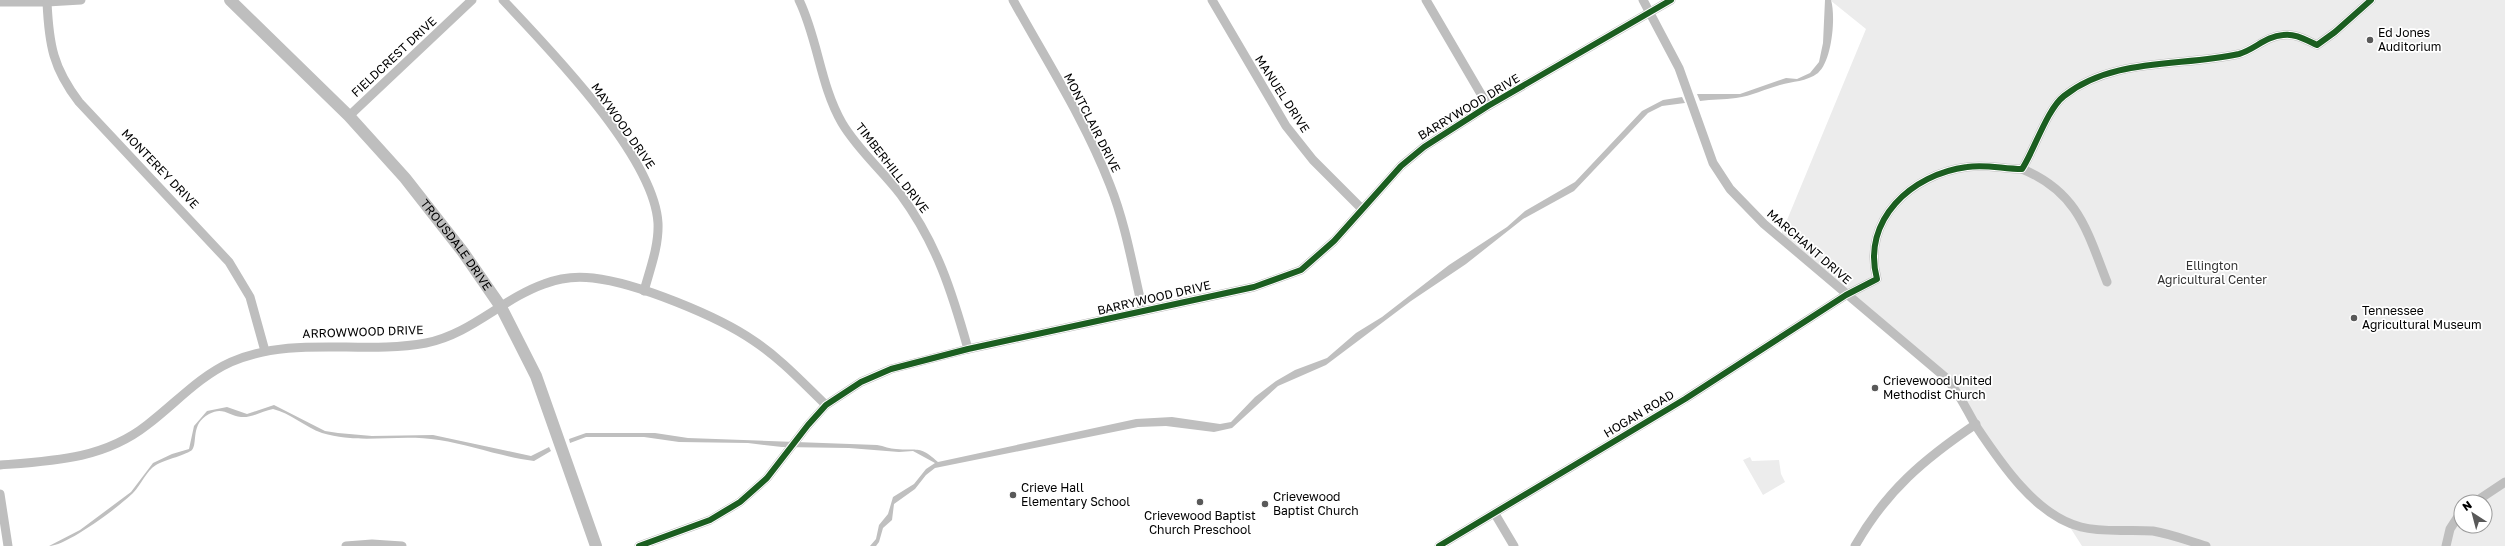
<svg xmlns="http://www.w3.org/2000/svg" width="2505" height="546" font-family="'Golos Text',sans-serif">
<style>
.green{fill:#ececec;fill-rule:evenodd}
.water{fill:#bfbfbf}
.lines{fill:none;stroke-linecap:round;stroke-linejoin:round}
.minor{stroke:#bebebe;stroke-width:9}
.tertiary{stroke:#bebebe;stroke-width:12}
.cycleway-casing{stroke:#fff;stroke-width:8}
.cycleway{stroke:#1b5e20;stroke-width:6}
.poi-dot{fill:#595959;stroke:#fff;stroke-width:1.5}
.labels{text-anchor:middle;stroke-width:3.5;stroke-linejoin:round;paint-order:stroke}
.poi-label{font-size:12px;fill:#000;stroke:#fff;text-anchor:start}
.street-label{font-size:12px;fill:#000;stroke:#fff}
.park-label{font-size:12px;fill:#333;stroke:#fff}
</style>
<rect width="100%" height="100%" fill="#fff"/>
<g class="green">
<path d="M1830,0H2505V546H2082L2066,521L2021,486L1955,390L1780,237L1866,29ZM2461,502H2485V526H2461Z"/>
<polygon points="1750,457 1752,461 1779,460 1781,474 1785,482 1763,495 1743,460"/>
</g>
<g class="water">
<path d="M1825,0H1831C1836,17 1832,61 1818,73C1806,82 1793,81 1780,85C1765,89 1752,96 1736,98C1724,100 1712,99 1700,101L1697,94H1740L1786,78L1797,79L1810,73L1819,62L1823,43Z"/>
<path d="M1682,97L1685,103L1662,106L1648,113L1574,191L1523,219L1466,264L1411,301L1326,365L1278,386L1232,428L1214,432L1166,426L1138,427L935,468L926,475L915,489L894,504L892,520L883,528L879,542L876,546H870L876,539L879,525L888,514L893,497L914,484L926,469L935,463L913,451L899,452L849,448L782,447L748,443L679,442L644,437H586L570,443L569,439L586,433H655L688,438L877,445C884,446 890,449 896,449C918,451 919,445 938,462L1136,419L1172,417L1220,424L1231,422L1255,397L1276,381L1295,370L1327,358L1356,333L1382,317L1449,265L1507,227L1525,211L1575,182L1642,111L1663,100Z"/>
<path d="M274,405L325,431L338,433L372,436L433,435L531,456L549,447L551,451L534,461C502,457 471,445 439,440C398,433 363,445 322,433C305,427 290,413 273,409C262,411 252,418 241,417C229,416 223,406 209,414C190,424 198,443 192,450C188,454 165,460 156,465C146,471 141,485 133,493C120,506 67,546 49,546L80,530L131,492L153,463L172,454L189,449L194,426L207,411L227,407L247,414Z"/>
</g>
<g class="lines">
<g class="minor">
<path d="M503,0C549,49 654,156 658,223C659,246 650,269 644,291"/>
<path d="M799,0C818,39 820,85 842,123C858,150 882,170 901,195C937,244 952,292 968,349"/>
<path d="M1013,0C1046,60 1085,120 1110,185C1126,225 1133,269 1143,311"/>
<polyline points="1212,0 1286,126 1313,160 1362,209"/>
<polyline points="1426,0 1488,106"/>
<path d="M1643,0L1679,68L1713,163L1730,189L1764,224L1945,377C1959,392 1966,409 1976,426C2000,462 2036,516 2081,527C2104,533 2129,529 2153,531C2171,534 2189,541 2206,546"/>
<polyline points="0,2 47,2 81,0"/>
<path d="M47,2C49,45 53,68 79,102L229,262L250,297L265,351"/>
<polyline points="349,116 472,0"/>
<path d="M2022,169C2078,192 2087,231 2107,282"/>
<path d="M0,465C53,461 104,459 147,425C176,403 198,377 231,362C294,335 361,355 426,343C471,334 502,299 544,284C559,278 577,276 593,278C637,283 718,316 754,341C781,359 803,383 826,405"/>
<polyline points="0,494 8,546"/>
<polyline points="2475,502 2505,482"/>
<polyline points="1495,514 1514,546"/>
<polyline points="346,546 372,544 402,546"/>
<polyline points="639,546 710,520 740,502 767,478 808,425 826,405 861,382 891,369 968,349 1254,287 1301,270 1334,241 1401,166 1424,147 1488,106 1671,0"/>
<path d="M1439,546L1685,399L1846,295L1877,279C1861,220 1912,174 1967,167C1986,164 2003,169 2022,169C2034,151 2047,109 2064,96C2113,57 2181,67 2239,54C2254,50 2266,36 2283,35C2295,33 2306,40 2317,45L2335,32L2371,0"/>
<path d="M1855,546C1886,491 1924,459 1976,424"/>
<polyline points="2446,546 2450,529 2461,512"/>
</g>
<path class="tertiary" id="s1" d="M230,0L349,116L405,178L463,252L501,307L536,376L596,546"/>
<g class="cycleway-casing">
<g id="cycleway">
<polyline points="639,546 710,520 740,502 767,478 808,425 826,405 861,382 891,369 968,349 1254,287 1301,270 1334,241 1401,166 1424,147 1488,106 1671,0"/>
<path d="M1439,546L1685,399L1846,295L1877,279C1861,220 1912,174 1967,167C1986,164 2003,169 2022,169C2034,151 2047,109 2064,96C2113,57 2181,67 2239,54C2254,50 2266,36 2283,35C2295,33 2306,40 2317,45L2335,32L2371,0"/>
</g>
</g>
<use href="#cycleway" class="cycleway"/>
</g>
<g class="poi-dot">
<circle cx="2370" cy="40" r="4"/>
<circle cx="2354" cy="318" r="4"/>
<circle cx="1875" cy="388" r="4"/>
<circle cx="1013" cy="495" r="4"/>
<circle cx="1200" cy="502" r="4"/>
<circle cx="1265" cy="504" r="4"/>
</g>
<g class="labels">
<g class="poi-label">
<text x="2378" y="37">Ed Jones<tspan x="2378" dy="14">Auditorium</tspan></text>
<text x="2362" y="315">Tennessee<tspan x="2362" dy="14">Agricultural Museum</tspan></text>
<text x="1883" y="385">Crievewood United<tspan x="1883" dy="14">Methodist Church</tspan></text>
<text x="1021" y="492">Crieve Hall<tspan x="1021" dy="14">Elementary School</tspan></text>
<text x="1273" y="501">Crievewood<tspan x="1273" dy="14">Baptist Church</tspan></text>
<text x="1200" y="520" text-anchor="middle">Crievewood Baptist<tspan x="1200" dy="14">Church Preschool</tspan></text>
</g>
<g class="street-label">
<text transform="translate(394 57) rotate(-43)" y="4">FIELDCREST DRIVE</text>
<text transform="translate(1282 94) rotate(57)" y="4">MANUEL DRIVE</text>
<text transform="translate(1469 107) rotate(-31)" y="4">BARRYWOOD DRIVE</text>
<text transform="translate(1092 123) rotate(63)" y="4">MONTCLAIR DRIVE</text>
<text transform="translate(623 126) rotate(55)" y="4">MAYWOOD DRIVE</text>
<text transform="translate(892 168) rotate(52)" y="4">TIMBERHILL DRIVE</text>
<text transform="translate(160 169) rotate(46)" y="4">MONTEREY DRIVE</text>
<text dy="4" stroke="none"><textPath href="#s1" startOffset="334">TROUSDALE DRIVE</textPath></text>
<text transform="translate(1809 247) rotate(41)" y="4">MARCHANT DRIVE</text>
<text transform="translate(1154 298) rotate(-13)" y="4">BARRYWOOD DRIVE</text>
<text transform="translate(363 332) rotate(-2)" y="4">ARROWWOOD DRIVE</text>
<text transform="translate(1639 414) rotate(-31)" y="4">HOGAN ROAD</text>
</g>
<g class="park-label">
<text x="2212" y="270">Ellington<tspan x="2212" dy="14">Agricultural Center</tspan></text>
</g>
</g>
<g transform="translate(2473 514) rotate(324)"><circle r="19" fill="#ffffff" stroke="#999999"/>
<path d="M0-3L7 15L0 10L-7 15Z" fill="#595959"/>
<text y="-6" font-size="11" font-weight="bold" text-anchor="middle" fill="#000000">N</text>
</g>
</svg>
